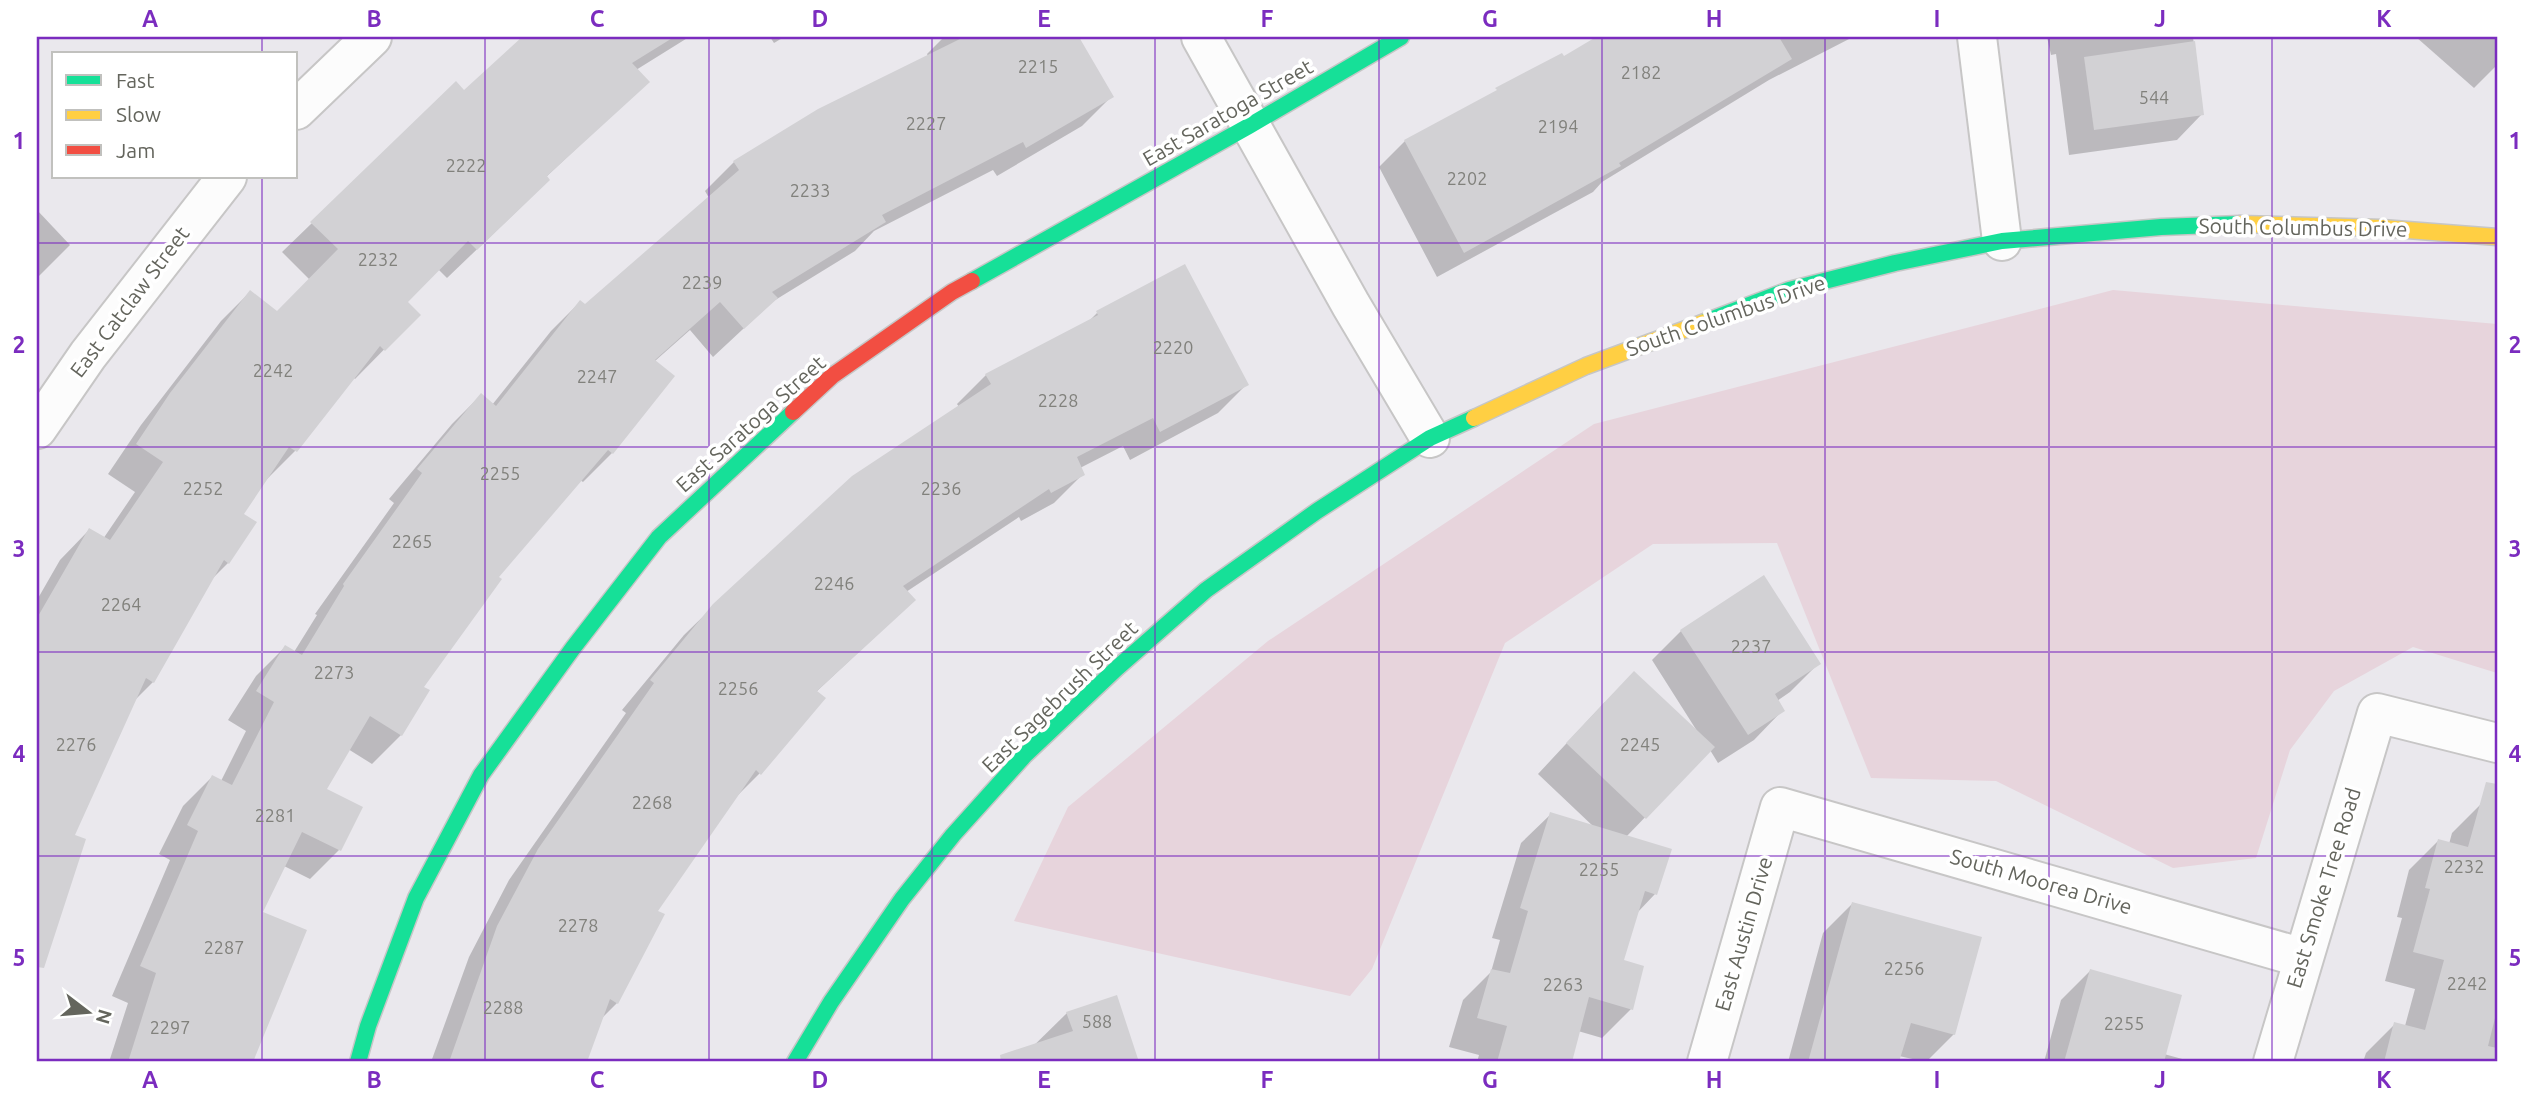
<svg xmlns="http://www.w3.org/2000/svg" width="2534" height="1099" font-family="Ubuntu,sans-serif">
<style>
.green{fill:#e7d4dc}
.shadow{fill:#0003}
.building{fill:#d2d1d4}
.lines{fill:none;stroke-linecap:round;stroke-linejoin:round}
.street-casing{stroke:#c7c6c6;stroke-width:42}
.fast-casing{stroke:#c6c6c6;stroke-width:19}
.slow-casing{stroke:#c6c6c6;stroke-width:19}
.jam-casing{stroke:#c6c6c6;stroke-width:19}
.street{stroke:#fcfcfc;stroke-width:38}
.fast{stroke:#16e098;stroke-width:16}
.slow{stroke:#ffcf43;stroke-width:16}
.jam{stroke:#f24e42;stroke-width:16}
.grid{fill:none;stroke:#7b2cbf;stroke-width:2;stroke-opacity:0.55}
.labels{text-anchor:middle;stroke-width:7;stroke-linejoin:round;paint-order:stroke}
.number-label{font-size:18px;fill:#81817c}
.street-label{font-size:21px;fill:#64655d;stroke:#fff}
.neatline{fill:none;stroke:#7b2cbf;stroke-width:2.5}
.grid-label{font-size:23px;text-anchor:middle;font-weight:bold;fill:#7b2cbf}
</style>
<rect width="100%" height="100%" fill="#eae8ed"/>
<polygon class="green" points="2113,290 2497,324 2497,673 2413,647 2334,691 2290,750 2256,858 2173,868 1996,781 1871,778 1777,543 1653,544 1505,643 1372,969 1350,996 1014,921 1068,807 1268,641 1594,424"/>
<g class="shadow">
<polygon points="525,37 689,37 636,70 647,82 546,177 519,209 447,278 438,269 406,302 418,315 355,379 353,377 295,451 266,480 242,514 228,563 210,581 153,682 135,700 73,836 37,951 37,600 60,560 89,530 103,539 135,492 108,474 141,425 221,321 250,292 277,313 310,280 282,252 456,84 464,92"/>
<polygon points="770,37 784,37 774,43"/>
<polygon points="944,37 1077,37 1111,97 1082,126 997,176 993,170 874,231 855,251 772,302 713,357 690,330 655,361 612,453 583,482 580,480 497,577 422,687 401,735 372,764 348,749 324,790 339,850 310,879 284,866 261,913 257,1042 251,1062 109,1062 128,1003 112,996 170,860 159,854 183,806 212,777 221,781 246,731 228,720 256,676 285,647 294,652 317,615 315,614 394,503 389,499 452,424 481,395 492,405 551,331 580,302 585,306 709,198 705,191 734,162 928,56 927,54"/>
<polygon points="1600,37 1853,37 1769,80 1602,182 1593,192 1437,277 1379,167 1405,141 1563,59"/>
<polygon points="2047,37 2193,37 2202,114 2177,140 2069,155 2056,54 2051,55"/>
<polygon points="2416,37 2497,37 2497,65 2474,88"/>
<polygon points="37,210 70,245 37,278"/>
<polygon points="1097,313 1247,384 1218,413 1130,460 1123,446 1080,468 1083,474 1054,503 1021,521 1019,517 906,592 914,600 816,692 760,773 733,800 656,911 617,1003 601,1019 585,1062 431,1062 469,957 509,880 626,713 622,710 684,635 715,605 959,407 957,404 986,375 1087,323"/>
<polygon points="1681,631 1819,663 1790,692 1777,701 1783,710 1754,740 1718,763 1710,750 1626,837 1655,894 1637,913 1622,962 1631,1009 1602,1038 1578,1031 1570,1062 1477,1062 1479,1055 1449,1047 1463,1000 1491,972 1500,940 1492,938 1521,843 1551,814 1595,828 1538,774 1605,702 1697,731 1652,660"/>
<polygon points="2481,804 2497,809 2497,1058 2495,1060 2483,1057 2481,1062 2363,1062 2366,1053 2395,1024 2405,1026 2415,989 2385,981 2402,918 2397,917 2409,870 2438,841 2449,844 2452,833"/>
<polygon points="1852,904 1954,1034 1926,1062 1899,1056 1897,1062 1788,1062 1823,933"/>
<polygon points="2090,971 2164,1054 2186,1060 2186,1062 2044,1062 2061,1000"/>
<polygon points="1116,997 1137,1062 1017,1062 1067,1013"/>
</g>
<g class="building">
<polygon points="522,37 674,37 632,63 650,82 547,176 550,180 477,250 468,241 408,302 421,315 385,351 380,346 297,452 289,447 244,514 257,522 229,564 224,560 154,683 146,678 75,835 86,839 44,968 37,967 37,618 89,528 110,540 163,462 136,444 170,393 250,290 277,311 338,249 310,222 456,81 464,90"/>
<polygon points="964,37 1079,37 1114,97 1026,148 1023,142 882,215 886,222 772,292 778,298 744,329 720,302 655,360 675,376 613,454 608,450 499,577 502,579 424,687 430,690 402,736 370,716 327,789 363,807 341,851 302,832 263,912 307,930 253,1062 128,1062 156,973 140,966 198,831 187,825 212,775 232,785 274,702 256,691 285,645 302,655 344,586 343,584 422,473 417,469 481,393 496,406 580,300 585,304 739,170 733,161 818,109"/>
<polygon points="1596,37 1779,37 1792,59 1619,163 1621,166 1464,253 1404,140 1497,90 1495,88 1562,53 1564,56"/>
<polygon points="2195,41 2204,115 2094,130 2084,57"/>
<polygon points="1185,264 1249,385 1160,432 1153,418 1077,457 1085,475 1051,493 1049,489 903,586 916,600 817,691 826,698 761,775 756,770 658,911 665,914 618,1004 610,999 587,1062 449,1062 497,926 538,849 654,683 650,680 713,604 852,476 991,384 985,374 1098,315 1096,311"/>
<polygon points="1764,575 1821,664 1775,694 1785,711 1748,735 1680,630"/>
<polygon points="1634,671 1715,747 1646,819 1566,743"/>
<polygon points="2486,782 2497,784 2497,1010 2488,1046 2497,1048 2497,1062 2384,1062 2394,1022 2425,1030 2444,960 2413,952 2430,889 2425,888 2438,839 2468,847"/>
<polygon points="1550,812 1672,849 1657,895 1645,891 1624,960 1644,966 1633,1010 1589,997 1572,1062 1497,1062 1507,1026 1477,1018 1491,969 1510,973 1528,911 1520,908"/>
<polygon points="1852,902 1982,937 1955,1035 1911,1023 1899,1062 1808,1062"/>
<polygon points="2090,969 2182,995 2164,1062 2064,1062"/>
<polygon points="1117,995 1139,1062 1001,1062 1000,1055 1073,1031 1066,1012"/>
</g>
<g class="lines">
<g class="street-casing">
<g id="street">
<polyline points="1201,37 1351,305 1430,438"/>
<polyline points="1977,37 2002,241"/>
<polyline points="296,110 372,37"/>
<polyline points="37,429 88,355 227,177"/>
<polyline points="1707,1062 1780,807 2303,958"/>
<polyline points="2273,1062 2377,713 2497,743"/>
</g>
</g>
<g class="fast-casing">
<g id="fast">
<polyline points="972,281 1249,126 1401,37"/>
<polyline points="1705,322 1789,290 1895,263 2002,241 2161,227 2240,224"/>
<polyline points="358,1062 368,1026 416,898 481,775 573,648 659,537 793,412"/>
<polyline points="795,1062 831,1002 902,899 953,835 1025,755 1117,668 1206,590 1317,511 1430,438 1474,418"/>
</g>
</g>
<g class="slow-casing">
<g id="slow">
<polyline points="2240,224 2382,228 2497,237"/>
<polyline points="1474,418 1586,366 1705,322"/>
</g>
</g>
<g class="jam-casing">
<polyline id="jam" points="793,412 832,376 952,292 972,281"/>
</g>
<use href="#street" class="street"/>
<use href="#fast" class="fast"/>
<use href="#slow" class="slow"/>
<use href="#jam" class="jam"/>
</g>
<path class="grid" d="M262,37V54M485,37V1062M709,37V1062M932,37V1062M1155,37V1062M1379,37V1062M1602,37V1062M1825,37V1062M2049,37V1062M2272,37V1062M262,177V1062M37,243H2497M37,447H2497M37,652H2497M37,856H2497"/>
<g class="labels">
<g class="number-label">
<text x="1038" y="73">2215</text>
<text x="1641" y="79">2182</text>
<text x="2154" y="104">544</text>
<text x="926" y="130">2227</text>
<text x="1558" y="133">2194</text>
<text x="466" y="172">2222</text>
<text x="1467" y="185">2202</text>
<text x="810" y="197">2233</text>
<text x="378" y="266">2232</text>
<text x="702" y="289">2239</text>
<text x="1173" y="354">2220</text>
<text x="273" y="377">2242</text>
<text x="597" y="383">2247</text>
<text x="1058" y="407">2228</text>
<text x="500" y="480">2255</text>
<text x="203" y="495">2252</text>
<text x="941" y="495">2236</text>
<text x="412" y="548">2265</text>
<text x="834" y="590">2246</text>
<text x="121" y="611">2264</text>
<text x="1751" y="653">2237</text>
<text x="334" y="679">2273</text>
<text x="738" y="695">2256</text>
<text x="76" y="751">2276</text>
<text x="1640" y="751">2245</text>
<text x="652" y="809">2268</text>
<text x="275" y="822">2281</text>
<text x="2464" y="873">2232</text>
<text x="1599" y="876">2255</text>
<text x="578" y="932">2278</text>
<text x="224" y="954">2287</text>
<text x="1904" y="975">2256</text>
<text x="2467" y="990">2242</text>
<text x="1563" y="991">2263</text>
<text x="503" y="1014">2288</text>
<text x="1097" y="1028">588</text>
<text x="2124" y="1030">2255</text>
<text x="170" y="1034">2297</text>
</g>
<g class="street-label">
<text transform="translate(1228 113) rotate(-30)" y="7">East Saratoga Street</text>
<text transform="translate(2303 228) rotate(1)" y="7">South Columbus Drive</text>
<text transform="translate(130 302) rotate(-53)" y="7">East Catclaw Street</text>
<text transform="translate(1726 316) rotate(-19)" y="7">South Columbus Drive</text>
<text transform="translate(751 424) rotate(-42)" y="7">East Saratoga Street</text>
<text transform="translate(1060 697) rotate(-44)" y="7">East Sagebrush Street</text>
<text transform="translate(2041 882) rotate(16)" y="7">South Moorea Drive</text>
<text transform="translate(2324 888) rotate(-73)" y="7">East Smoke Tree Road</text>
<text transform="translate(1744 934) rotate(-74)" y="7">East Austin Drive</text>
</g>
</g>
<rect width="2534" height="1099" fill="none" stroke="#ffffff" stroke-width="77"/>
<rect x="52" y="52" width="245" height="126" fill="#ffffff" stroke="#c1c1be" stroke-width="2"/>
<rect x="66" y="75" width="35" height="10" fill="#16e098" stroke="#c1c1be" stroke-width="2"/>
<text x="116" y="88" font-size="21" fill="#64655d">Fast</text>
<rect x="66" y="110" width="35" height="10" fill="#ffcf43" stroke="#c1c1be" stroke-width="2"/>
<text x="116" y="122" font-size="21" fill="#64655d">Slow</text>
<rect x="66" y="145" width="35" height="10" fill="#f24e42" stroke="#c1c1be" stroke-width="2"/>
<text x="116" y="158" font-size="21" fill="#64655d">Jam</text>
<g transform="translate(88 1012) rotate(106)" stroke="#ffffff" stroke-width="5" paint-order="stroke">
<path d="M0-5L12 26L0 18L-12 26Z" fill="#64655d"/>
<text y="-10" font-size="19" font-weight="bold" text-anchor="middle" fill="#64655d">N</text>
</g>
<rect x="38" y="38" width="2458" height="1022" class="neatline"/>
<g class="grid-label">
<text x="150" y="27">A</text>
<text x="374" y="27">B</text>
<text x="597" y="27">C</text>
<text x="820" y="27">D</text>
<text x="1044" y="27">E</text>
<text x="1267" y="27">F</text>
<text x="1490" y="27">G</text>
<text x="1714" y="27">H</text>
<text x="1937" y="27">I</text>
<text x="2160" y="27">J</text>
<text x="2384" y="27">K</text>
<text x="19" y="149">1</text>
<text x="2515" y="149">1</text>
<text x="19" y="353">2</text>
<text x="2515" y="353">2</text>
<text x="19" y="557">3</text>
<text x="2515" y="557">3</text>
<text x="19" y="762">4</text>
<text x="2515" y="762">4</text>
<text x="19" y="966">5</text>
<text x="2515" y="966">5</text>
<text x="150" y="1088">A</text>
<text x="374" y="1088">B</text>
<text x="597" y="1088">C</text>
<text x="820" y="1088">D</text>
<text x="1044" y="1088">E</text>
<text x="1267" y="1088">F</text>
<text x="1490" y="1088">G</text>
<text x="1714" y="1088">H</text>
<text x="1937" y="1088">I</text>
<text x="2160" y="1088">J</text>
<text x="2384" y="1088">K</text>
</g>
</svg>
